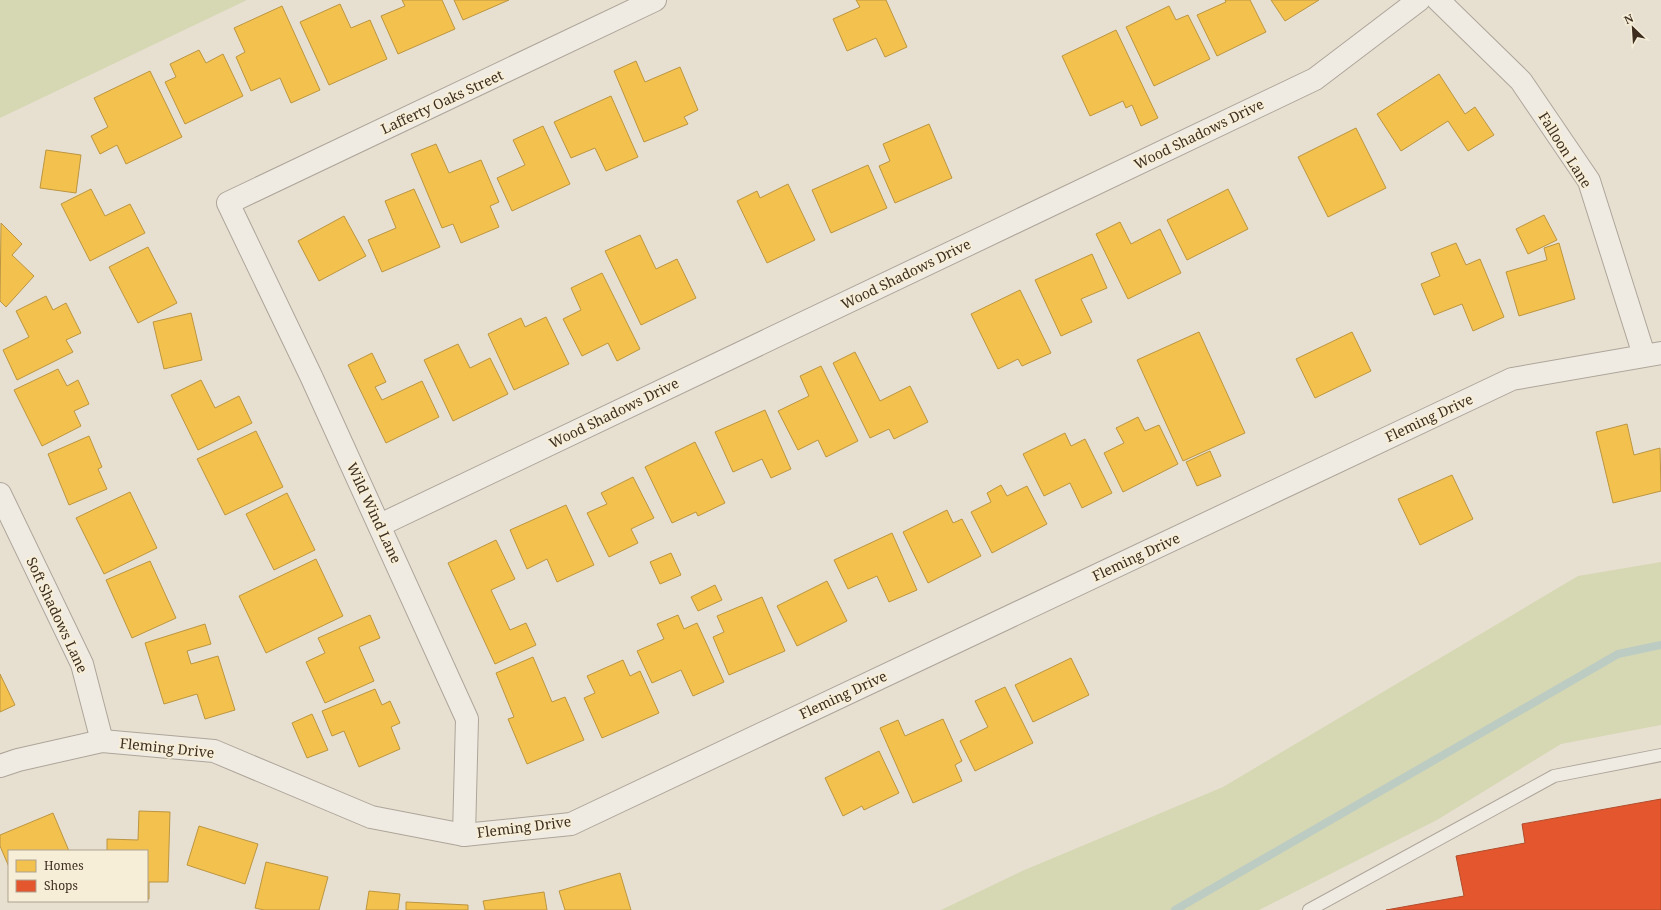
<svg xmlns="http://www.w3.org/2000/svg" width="1661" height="910" font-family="'Noto Serif',serif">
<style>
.green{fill:#d6d7b3}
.homes{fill:#f2c14e;stroke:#bc9540}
.shops{fill:#e4572e;stroke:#b24b2a}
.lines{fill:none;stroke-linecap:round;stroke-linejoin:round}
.stream{stroke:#bcccc2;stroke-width:8}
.lane-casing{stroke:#ada599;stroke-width:14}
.street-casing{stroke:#ada599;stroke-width:24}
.lane{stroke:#efebe3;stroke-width:12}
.street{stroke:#efebe3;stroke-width:22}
.labels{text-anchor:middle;stroke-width:4;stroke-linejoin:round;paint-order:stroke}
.street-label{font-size:14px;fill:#3d2e20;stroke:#f7eed8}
</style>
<rect width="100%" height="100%" fill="#e7e0d1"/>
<g class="green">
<polygon points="0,0 247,0 0,118"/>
<polygon points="1661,562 1661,725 1561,744 1437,820 1259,910 941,910 1022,871 1223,787 1578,576"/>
</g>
<g class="homes">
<polygon points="402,0 442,0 455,29 398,54 381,16 405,6"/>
<polygon points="454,0 509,0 463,20"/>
<polygon points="856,0 886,0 907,47 885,57 876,38 847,51 833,19 860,7"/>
<polygon points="1225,0 1250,0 1266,32 1217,56 1197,15 1226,2"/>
<polygon points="1271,0 1319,0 1285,21"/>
<polygon points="340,4 351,28 370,20 387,59 329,85 300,22"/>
<polygon points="282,6 320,90 291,103 280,78 251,91 236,57 245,52 234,28"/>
<polygon points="1169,6 1176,20 1188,15 1210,59 1154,86 1126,27"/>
<polygon points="1116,30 1158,118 1141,126 1132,105 1126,108 1123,101 1090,116 1062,56"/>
<polygon points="199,50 206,63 223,54 243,96 185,124 165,82 176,77 170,64"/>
<polygon points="636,61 645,82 680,67 698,110 684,117 688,124 644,142 614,71"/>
<polygon points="150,71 182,137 126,164 117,145 100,154 91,136 108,127 94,98"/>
<polygon points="1439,74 1465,114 1475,107 1494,135 1468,151 1448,121 1401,151 1377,114"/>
<polygon points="611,96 638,157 606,171 595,148 571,158 554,122"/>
<polygon points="929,124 952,178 895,203 879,166 890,161 883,144"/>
<polygon points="543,126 570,184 512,211 497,178 525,165 513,140"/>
<polygon points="1356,128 1386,188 1328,217 1298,157"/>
<polygon points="436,144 449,173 481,160 499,202 490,206 499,227 461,243 453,224 442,228 411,154"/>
<polygon points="46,150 81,155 76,193 40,188"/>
<polygon points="868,165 887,208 831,233 812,190"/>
<polygon points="788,184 815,240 767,263 737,201 757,191 760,198"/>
<polygon points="91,189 105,216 130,204 145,233 90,261 61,204"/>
<polygon points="414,189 440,247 382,272 368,240 396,228 385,201"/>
<polygon points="1228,189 1248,229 1187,260 1167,220"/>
<polygon points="1544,215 1557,240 1528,254 1516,229"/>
<polygon points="344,216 366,256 319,281 298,241"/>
<polygon points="1120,222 1131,244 1160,229 1181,273 1128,299 1096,234"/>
<polygon points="1,223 22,244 12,255 34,276 6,307 0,301"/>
<polygon points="640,235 656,269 677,259 696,298 641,325 605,251"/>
<polygon points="1456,243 1466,265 1480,259 1504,317 1473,331 1462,304 1434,315 1421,284 1440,276 1431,253"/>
<polygon points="1559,243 1575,299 1519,316 1506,272 1547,260 1544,248"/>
<polygon points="148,247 177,303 138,323 109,267"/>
<polygon points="1092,254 1107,288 1081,299 1092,322 1061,336 1035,280"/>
<polygon points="602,273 640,349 617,361 608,343 582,356 563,319 581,310 571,288"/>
<polygon points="1020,290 1051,353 1022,366 1018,359 998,369 971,314"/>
<polygon points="46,296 53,310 66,303 81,333 66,340 73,352 17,380 3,350 29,337 16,311"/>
<polygon points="191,313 202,360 164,369 153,322"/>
<polygon points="546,317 569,364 514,390 488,334 521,318 525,327"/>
<polygon points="1199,332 1245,433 1183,461 1137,360"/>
<polygon points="1352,332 1371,371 1315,398 1296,359"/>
<polygon points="458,344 470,368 490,358 508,394 453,421 424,360"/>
<polygon points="855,352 880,401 910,386 928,422 894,439 889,429 870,438 833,363"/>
<polygon points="372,353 386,382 375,387 382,400 422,381 439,417 386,443 348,365"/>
<polygon points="821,366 858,441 826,457 818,440 798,450 778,411 809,396 800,376"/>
<polygon points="58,369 67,386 78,380 89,404 74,411 81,426 42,446 14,390"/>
<polygon points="201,380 215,408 239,396 252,423 198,450 171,395"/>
<polygon points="765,410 791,469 771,478 762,459 733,472 715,432"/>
<polygon points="1138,417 1145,431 1159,425 1178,464 1123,492 1104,453 1124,443 1116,428"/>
<polygon points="1627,424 1634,455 1660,448 1661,491 1613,503 1596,432"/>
<polygon points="256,431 283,487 225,515 197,459"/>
<polygon points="1065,433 1071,446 1085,439 1112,493 1082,508 1070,483 1044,496 1023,454"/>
<polygon points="89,436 102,467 98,469 107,489 69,505 48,454"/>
<polygon points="695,442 725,503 698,516 696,512 672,523 645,467"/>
<polygon points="1210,451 1221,476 1197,486 1186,462"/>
<polygon points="1452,475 1473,519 1420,545 1398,499"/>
<polygon points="633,477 654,518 631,529 638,543 609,557 587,513 607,504 601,493"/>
<polygon points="1001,485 1007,496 1027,486 1047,524 992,553 971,512 991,502 987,493"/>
<polygon points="130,492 157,548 104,574 76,518"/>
<polygon points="287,493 315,550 274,570 246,514"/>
<polygon points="566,505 594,565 557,582 547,559 527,569 510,530"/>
<polygon points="947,510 953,523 962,519 981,556 928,583 903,532"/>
<polygon points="892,533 917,590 889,602 877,576 848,589 834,560"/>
<polygon points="496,540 515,579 491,590 510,630 526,623 536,645 495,664 448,563"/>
<polygon points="671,553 681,575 660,584 650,562"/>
<polygon points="316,559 343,616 266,653 239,596"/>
<polygon points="150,561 176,618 132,638 106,580"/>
<polygon points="827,581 847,621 797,646 777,606"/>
<polygon points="715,585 722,600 698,611 691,597"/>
<polygon points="762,597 785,651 729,675 713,637 724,632 717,616"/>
<polygon points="370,615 380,638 359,647 374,681 325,703 306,662 325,653 318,638"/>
<polygon points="678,615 684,629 697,623 724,682 693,696 681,670 652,683 637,651 664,639 657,624"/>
<polygon points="205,624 211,644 187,651 191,664 218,656 235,710 205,719 197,694 164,704 145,643"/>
<polygon points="533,657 552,702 565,697 584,740 527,764 508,719 514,717 496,673"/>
<polygon points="1071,658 1089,695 1033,722 1015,685"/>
<polygon points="623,660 630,676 640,671 659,713 602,738 584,698 595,693 587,676"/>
<polygon points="0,674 15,705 0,712"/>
<polygon points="1005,687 1033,743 975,771 960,741 988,727 975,701"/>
<polygon points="375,689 382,705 390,701 400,723 391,727 400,749 359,767 344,731 332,736 322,711"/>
<polygon points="312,714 328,750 307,758 292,723"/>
<polygon points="943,719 962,761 955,765 962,781 913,803 880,728 898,720 905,736"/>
<polygon points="879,751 899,793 864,810 862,806 843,816 825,778"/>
<polygon points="139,811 170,812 168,882 149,882 149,899 147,899 147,851 107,851 107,839 138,840"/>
<polygon points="53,813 69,851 9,851 9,867 0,846 0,835"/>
<polygon points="199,826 258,844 245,884 187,865"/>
<polygon points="266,862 328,877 319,910 264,910 255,908"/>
<polygon points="620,873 631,910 565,910 559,891"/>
<polygon points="369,891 400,894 398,910 366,910"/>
<polygon points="544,892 547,910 485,910 483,901"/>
<polygon points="406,902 468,905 468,910 406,910"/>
</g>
<polygon class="shops" points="1661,799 1661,910 1386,910 1464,896 1456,856 1525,843 1522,824"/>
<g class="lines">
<polyline class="stream" points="1175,910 1618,654 1661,645"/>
<g class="lane-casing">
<polyline id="lane" points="1309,910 1554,776 1661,755"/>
</g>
<g class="street-casing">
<g id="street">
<polyline points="1438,0 1521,81 1589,181 1644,355"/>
<polyline points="0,494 82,664 102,741"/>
<polyline points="380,525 1315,79 1419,0"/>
<polyline points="0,766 18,760 102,741 214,751 371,817 464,835 571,824 1512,379 1661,353"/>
<polyline points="464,835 467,719 311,376 228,203 655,0"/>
</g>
</g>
<use href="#lane" class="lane"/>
<use href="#street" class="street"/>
</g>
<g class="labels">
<g class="street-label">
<text transform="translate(442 102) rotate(-25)" y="5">Lafferty Oaks Street</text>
<text transform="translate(1199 134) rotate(-26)" y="5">Wood Shadows Drive</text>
<text transform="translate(1565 150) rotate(58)" y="5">Falloon Lane</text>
<text transform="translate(906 274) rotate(-26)" y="5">Wood Shadows Drive</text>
<text transform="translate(614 413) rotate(-26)" y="5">Wood Shadows Drive</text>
<text transform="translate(1429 418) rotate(-25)" y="5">Fleming Drive</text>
<text transform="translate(374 513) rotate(65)" y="5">Wild Wind Lane</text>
<text transform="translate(1136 557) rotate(-25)" y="5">Fleming Drive</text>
<text transform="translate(57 615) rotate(65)" y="5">Soft Shadows Lane</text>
<text transform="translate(843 695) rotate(-25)" y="5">Fleming Drive</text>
<text transform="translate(167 748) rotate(6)" y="5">Fleming Drive</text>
<text transform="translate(524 827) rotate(-7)" y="5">Fleming Drive</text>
</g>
</g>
<rect x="8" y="850" width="140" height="52" fill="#f7eed8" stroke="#ada18e"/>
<rect x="16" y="860" width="20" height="12" fill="#f2c14e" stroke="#ada18e"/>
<text x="44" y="870" font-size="12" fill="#3d2e20">Homes</text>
<rect x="16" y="880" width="20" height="12" fill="#e4572e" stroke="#ada18e"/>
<text x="44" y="890" font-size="12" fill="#3d2e20">Shops</text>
<g transform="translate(1633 28) rotate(335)" stroke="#f7eed8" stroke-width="3" paint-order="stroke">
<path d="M0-3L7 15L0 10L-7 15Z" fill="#3d2e20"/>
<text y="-6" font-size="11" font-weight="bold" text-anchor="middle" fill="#3d2e20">N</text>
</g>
</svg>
